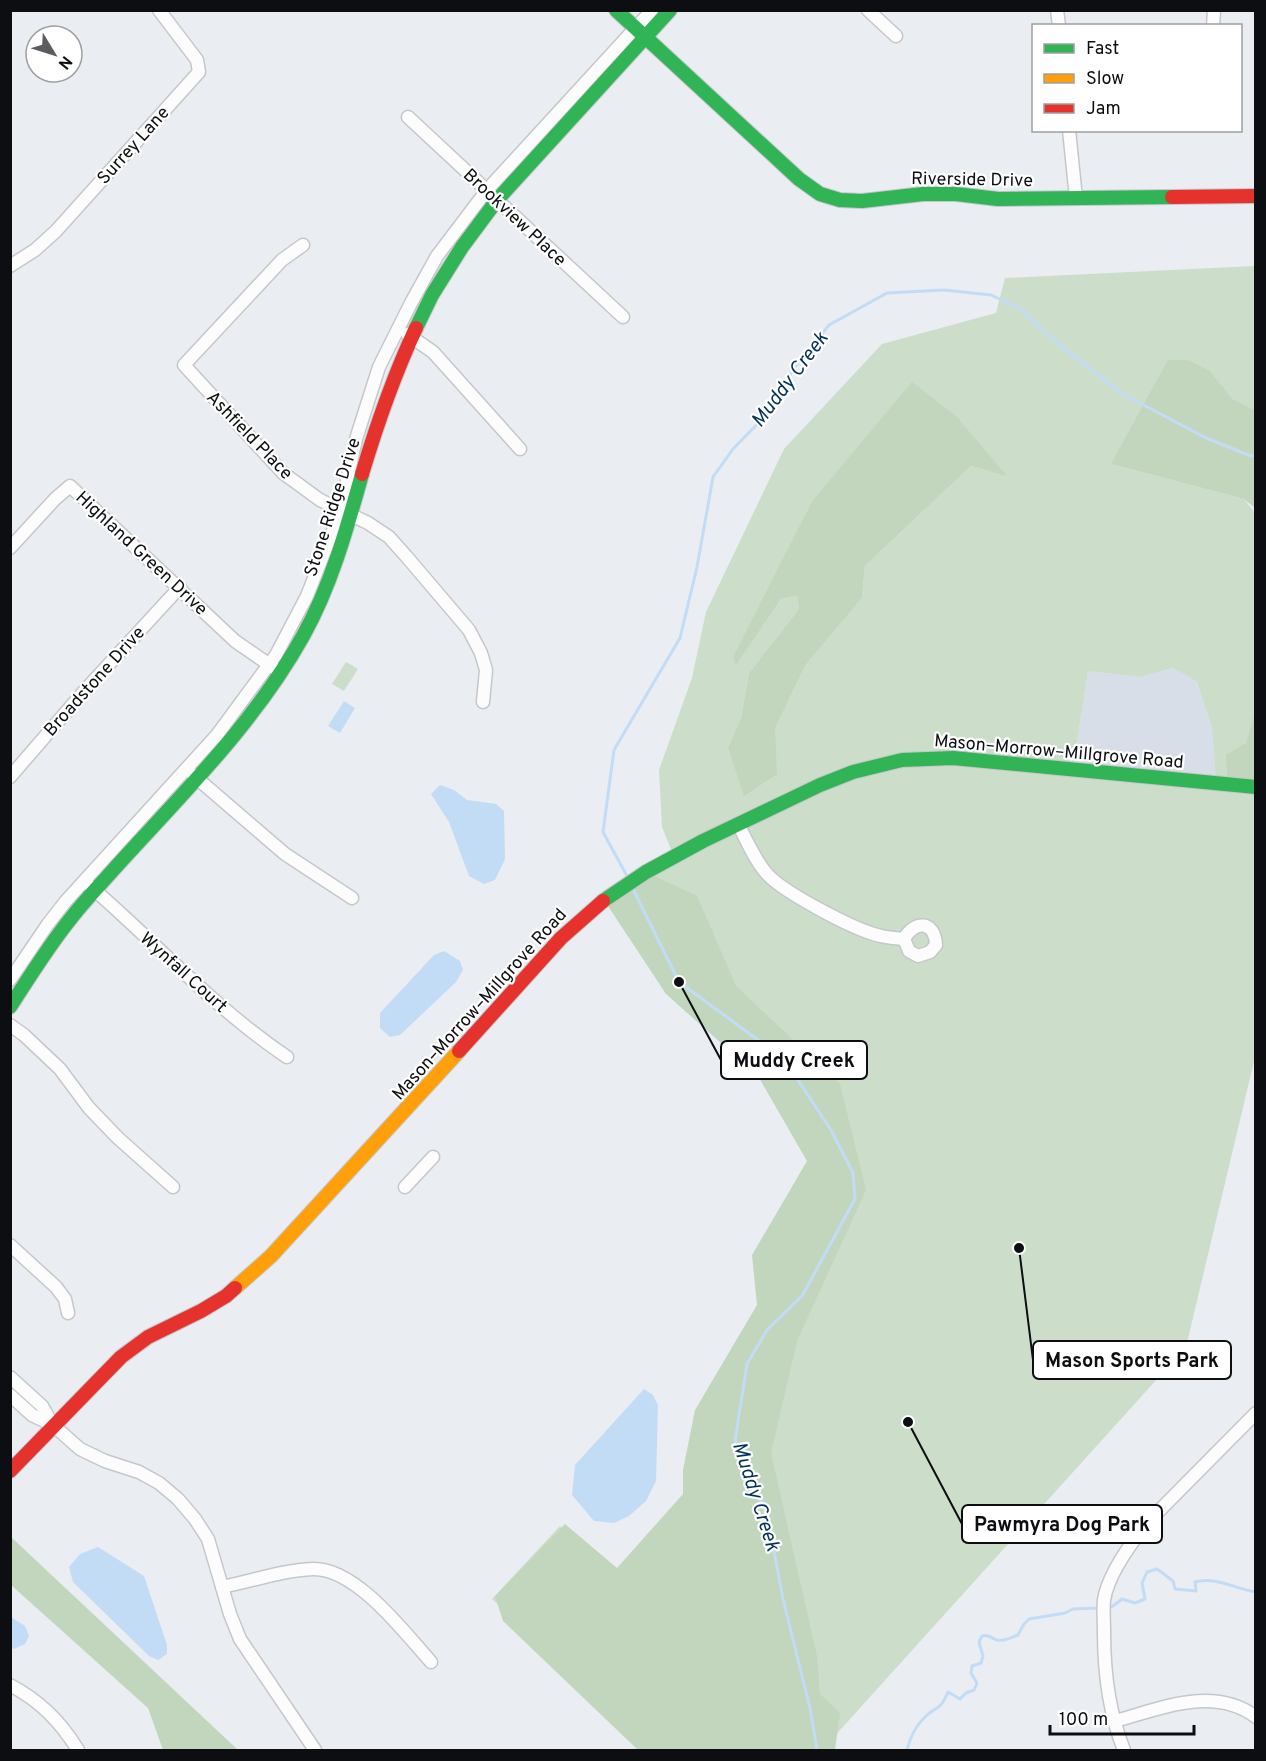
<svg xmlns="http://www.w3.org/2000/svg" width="1266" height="1761" font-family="Overpass,sans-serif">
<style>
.built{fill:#d8dee8}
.green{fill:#ccddc9;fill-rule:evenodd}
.forest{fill:#c2d6be}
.water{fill:#c3dcf6}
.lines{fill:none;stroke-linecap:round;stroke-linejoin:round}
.stream{stroke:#c3dcf6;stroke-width:3}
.street-casing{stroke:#c5c7ca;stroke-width:15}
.fast-casing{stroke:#c5c7ca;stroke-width:16}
.slow-casing{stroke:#c5c7ca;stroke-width:16}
.jam-casing{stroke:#c5c7ca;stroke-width:16}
.street{stroke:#fcfcfd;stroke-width:12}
.fast{stroke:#30b455;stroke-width:14}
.slow{stroke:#ff9f0a;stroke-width:14}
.jam{stroke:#e5322d;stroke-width:14}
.labels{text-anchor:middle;stroke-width:4.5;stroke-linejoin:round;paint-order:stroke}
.street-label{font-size:18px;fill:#0c0e11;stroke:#fff}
.water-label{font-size:20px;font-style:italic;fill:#04335a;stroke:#fff}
.leader{fill:none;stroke:#0c0e11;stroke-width:2}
.callout-dot{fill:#0c0e11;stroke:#fff;stroke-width:2}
.callout{fill:#fff;stroke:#0c0e11;stroke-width:2}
.callout-label{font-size:20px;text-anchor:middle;font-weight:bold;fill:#0c0e11}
</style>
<rect width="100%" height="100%" fill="#eaedf2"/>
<polygon class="built" points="1173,668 1197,682 1212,728 1216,783 1073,769 1088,671 1140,677"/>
<g class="green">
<path d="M1255,266V410L1233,399L1210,371L1111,464L1244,499L1255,513V717L1246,743L1255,787V1057L1186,1347L822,1750H654L492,1599L560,1526L612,1576L735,1441L855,1199L630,883L674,857L662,827L659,770L692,678L706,612L784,449L882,344L996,313L1005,278ZM913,383L1006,475L971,466L865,566L862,598L805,666L775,729L728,747L741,718L749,673L799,609L797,594L781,599L736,664L734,657L812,501ZM1173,668L1197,682L1212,728L1216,783L1073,769L1088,671L1140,677Z"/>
<polygon points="346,662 358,669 344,691 332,684"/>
</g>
<g class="forest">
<polygon points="1168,360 1187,360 1210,371 1233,399 1255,410 1255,508 1244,499 1111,464"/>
<polygon points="912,382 956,416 1007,476 971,466 865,566 862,598 805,666 775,729 777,774 744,796 728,747 741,718 749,673 799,609 797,595 781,599 736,665 733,657 812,501"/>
<polygon points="1254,716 1255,787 1228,784 1226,755 1246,743"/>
<polygon points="646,872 697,896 736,986 840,1084 866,1190 797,1341 771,1453 817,1656 820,1694 840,1713 835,1750 638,1750 503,1621 495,1596 565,1524 617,1568 683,1494 683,1470 695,1410 757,1305 752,1255 807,1161 758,1076 666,994 604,900"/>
<polygon points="10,1537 11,1537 238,1750 163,1750 148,1708 11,1585"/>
</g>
<g class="water">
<polygon points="344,701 355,708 340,733 328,726"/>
<polygon points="440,785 454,790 467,800 496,804 504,811 505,859 495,880 484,884 469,876 449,822 431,794"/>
<polygon points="444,951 460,961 463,970 456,982 400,1035 390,1037 380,1028 380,1013 434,955"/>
<polygon points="644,1389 653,1395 658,1405 656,1481 646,1501 629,1516 614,1523 594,1521 572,1495 575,1465"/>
<polygon points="98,1547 144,1576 167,1645 167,1654 158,1660 149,1656 73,1582 69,1567 80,1554"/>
<polygon points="11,1617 25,1626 29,1636 25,1644 14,1649 11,1648"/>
</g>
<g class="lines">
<g class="stream">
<polyline points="628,878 603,832 614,750 680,638 697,567 713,477 733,449 765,416 794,368 829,325 887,293 944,290 991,295 1019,308 1056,342 1121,393 1206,438 1251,456 1256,455"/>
<polyline points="632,887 679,982 784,1059 831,1130 853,1173 855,1199 802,1296 767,1330 747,1364 735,1441 748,1464 769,1524 783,1599 810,1708 817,1750"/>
<path d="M1108,1607L1113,1606L1122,1599L1135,1603L1145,1599L1142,1583L1147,1572L1157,1569L1173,1581L1175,1589L1196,1591L1195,1582C1216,1576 1235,1589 1256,1592"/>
<path d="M907,1750C910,1737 915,1726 926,1716C938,1705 940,1711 948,1692L960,1699L966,1693L974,1690L977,1683L971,1673L972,1666L981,1663L983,1656L979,1642L982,1636C990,1634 990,1638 997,1640C1004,1642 1012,1637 1018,1635L1024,1624L1029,1619L1065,1613L1073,1609L1099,1608"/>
</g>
<g class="street-casing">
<g id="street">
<polyline points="868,10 896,36"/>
<polyline points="1057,10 1059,26"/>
<polyline points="1213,26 1214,10"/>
<polyline points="408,117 623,317"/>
<polyline points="1069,130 1076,198"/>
<polyline points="303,245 282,260 184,365 283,473 320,500 368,523 389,537 406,556 469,630 481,653 486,670 483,702"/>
<polyline points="10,266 35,250 56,231 199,72 197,60 159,10"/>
<polyline points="407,334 433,352 520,449"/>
<polyline points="10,548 55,499 70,486 235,641 274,668"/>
<polyline points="192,774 285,854 352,898"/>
<polyline points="10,777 87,688 180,587"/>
<path d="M738,824C747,841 755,861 768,875C785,893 856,931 881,936C888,938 896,938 904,939L909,951L918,956L930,952L936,945C935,920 914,920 904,939"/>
<path d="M90,886C156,943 214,1008 287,1057"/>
<polyline points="10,980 48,924 66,901 217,735 276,655 307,596 334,528 345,490 356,439 379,367 411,303 437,256 487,190 652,10"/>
<polyline points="10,1025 24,1035 60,1069 89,1108 118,1138 173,1187"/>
<polyline points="405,1187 433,1157"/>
<polyline points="10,1245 56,1287 65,1299 68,1313"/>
<polyline points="10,1377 42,1406 52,1424"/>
<polyline points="10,1395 32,1415 53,1425 80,1449 105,1461 139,1472 159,1483 178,1499 195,1519 208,1539 230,1614 240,1639 315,1750"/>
<path d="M222,1587C252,1581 283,1570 313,1569C356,1568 404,1632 431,1662"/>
<path d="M10,1685C40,1701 60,1721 78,1750"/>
<path d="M1115,1721C1160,1709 1213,1685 1256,1717"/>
<path d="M1124,1750C1109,1713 1104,1673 1104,1632C1104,1622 1103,1610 1104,1600C1108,1574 1131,1543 1147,1523L1256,1413"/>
</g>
</g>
<g class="fast-casing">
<g id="fast">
<polyline points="616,10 799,179 820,194 840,200 862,201 923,194 956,194 998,199 1172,197"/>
<polyline points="416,328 432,295 462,247 497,200 670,10"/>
<polyline points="603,901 646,872 703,841 820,785 853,772 902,760 953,758 1256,787"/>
<path d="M10,1007C30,976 49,945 72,917C85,900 100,885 114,869C181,795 254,724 303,636C331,586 347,528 362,474"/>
</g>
</g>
<g class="slow-casing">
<polyline id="slow" points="235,1288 271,1256 459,1051"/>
</g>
<g class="jam-casing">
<g id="jam">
<polyline points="1172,197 1256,196"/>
<path d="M362,474C377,424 394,375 416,328"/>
<polyline points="459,1051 561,938 603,901"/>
<polyline points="10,1471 121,1357 148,1337 201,1311 226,1296 235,1288"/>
</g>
</g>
<use href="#street" class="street"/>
<use href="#fast" class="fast"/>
<use href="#slow" class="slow"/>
<use href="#jam" class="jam"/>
</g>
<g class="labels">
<g class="street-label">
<text transform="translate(133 145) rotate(-48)" y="6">Surrey Lane</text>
<text transform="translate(972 179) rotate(1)" y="6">Riverside Drive</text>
<text transform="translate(515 217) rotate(43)" y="6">Brookview Place</text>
<text transform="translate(250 435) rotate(46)" y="6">Ashfield Place</text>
<text transform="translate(332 507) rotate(-72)" y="6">Stone Ridge Drive</text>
<text transform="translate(142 553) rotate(43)" y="6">Highland Green Drive</text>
<text transform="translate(94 681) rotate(-48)" y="6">Broadstone Drive</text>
<text transform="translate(1059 751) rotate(5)" y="6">Mason–Morrow–Millgrove Road</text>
<text transform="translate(184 972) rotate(42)" y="6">Wynfall Court</text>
<text transform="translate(479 1004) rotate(-48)" y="6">Mason–Morrow–Millgrove Road</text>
</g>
<g class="water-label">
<text transform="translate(789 379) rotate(-53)" y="7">Muddy Creek</text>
<text transform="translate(757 1496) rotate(72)" y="7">Muddy Creek</text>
</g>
</g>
<path class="leader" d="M679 982L721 1060M1019 1248L1033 1360M908 1422L962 1524"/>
<g class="callout-dot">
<circle cx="679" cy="982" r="6"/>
<circle cx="1019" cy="1248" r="6"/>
<circle cx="908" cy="1422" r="6"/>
</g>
<g class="callout">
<rect x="721" y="1041" width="146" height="38" rx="6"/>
<rect x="1033" y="1341" width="198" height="38" rx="6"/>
<rect x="962" y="1505" width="200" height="38" rx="6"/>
</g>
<g class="callout-label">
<text x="794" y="1067">Muddy Creek</text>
<text x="1132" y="1367">Mason Sports Park</text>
<text x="1062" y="1531">Pawmyra Dog Park</text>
</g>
<rect width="1266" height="1761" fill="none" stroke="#0c0e11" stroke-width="24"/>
<rect x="1032" y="24" width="210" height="108" fill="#ffffff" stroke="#9e9fa0" stroke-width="1.5"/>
<rect x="1044" y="44" width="30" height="9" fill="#30b455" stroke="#9e9fa0" stroke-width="1.5"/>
<text x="1086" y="54" font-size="18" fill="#0c0e11">Fast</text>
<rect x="1044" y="74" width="30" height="9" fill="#ff9f0a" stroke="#9e9fa0" stroke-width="1.5"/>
<text x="1086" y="84" font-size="18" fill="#0c0e11">Slow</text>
<rect x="1044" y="104" width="30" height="9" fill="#e5322d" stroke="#9e9fa0" stroke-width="1.5"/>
<text x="1086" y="114" font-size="18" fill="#0c0e11">Jam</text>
<g transform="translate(54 54) rotate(128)"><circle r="28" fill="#ffffff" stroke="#9e9fa0" stroke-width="1.5"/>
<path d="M0-4.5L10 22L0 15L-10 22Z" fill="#5a5c60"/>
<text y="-9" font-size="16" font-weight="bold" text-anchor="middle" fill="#0c0e11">N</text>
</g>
<path d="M1050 1725v9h144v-9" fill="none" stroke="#0c0e11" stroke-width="3"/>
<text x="1059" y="1725" font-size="18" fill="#0c0e11" stroke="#ffffff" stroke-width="4.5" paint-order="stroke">100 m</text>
</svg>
